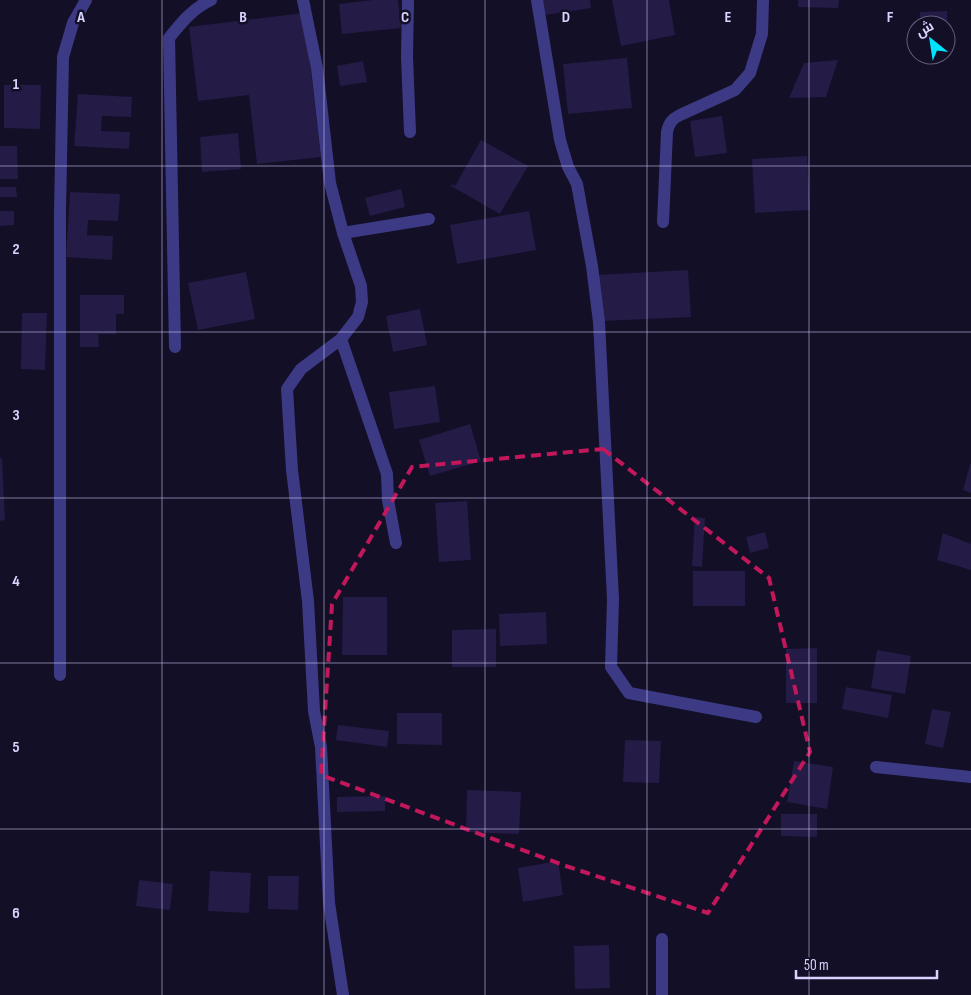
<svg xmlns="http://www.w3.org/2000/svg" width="971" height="995" font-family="'Sofia Sans Condensed',Cairo,sans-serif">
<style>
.building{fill:#241b47}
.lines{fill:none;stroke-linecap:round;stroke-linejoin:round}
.minor{stroke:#3d3a85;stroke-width:12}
.marked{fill:none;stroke:#c2185b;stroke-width:4;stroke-dasharray:10 6;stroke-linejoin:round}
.grid{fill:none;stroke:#d9d4ff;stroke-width:1;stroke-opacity:0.55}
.grid-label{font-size:16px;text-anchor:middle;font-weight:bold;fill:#d9d4ff;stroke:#130f26;stroke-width:5;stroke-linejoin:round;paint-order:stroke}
</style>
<rect width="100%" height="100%" fill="#130f26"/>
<g class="building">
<polygon points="373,0 398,0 401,28 342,34 339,4"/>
<polygon points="542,0 590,0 591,8 545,15"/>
<polygon points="612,0 669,0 675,35 621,46"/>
<polygon points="798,0 839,0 838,8 798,7"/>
<polygon points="947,11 948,46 946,46 946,25 920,25 920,12"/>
<polygon points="304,13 321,157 257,164 249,95 198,101 189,27"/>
<polygon points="627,58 632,108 568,114 563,64"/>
<polygon points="838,60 826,97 789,98 804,63"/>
<polygon points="363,61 367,82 340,86 337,66"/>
<polygon points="4,85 41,85 40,129 4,128"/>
<polygon points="78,94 132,97 131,117 102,116 101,131 130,132 129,149 74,146"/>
<polygon points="722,116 727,153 695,157 690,121"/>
<polygon points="238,133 241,169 202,172 200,137"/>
<polygon points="481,140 528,166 500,214 451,186 452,184 455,186"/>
<polygon points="0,146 17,146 18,179 0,179"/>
<polygon points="807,156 810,210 755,213 752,159"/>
<polygon points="0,187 16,187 17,197 0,197"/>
<polygon points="401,189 405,207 370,216 365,198"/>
<polygon points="70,192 120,194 118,221 88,220 87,235 113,236 112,260 66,257"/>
<polygon points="0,211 14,211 14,225 0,226"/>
<polygon points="529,211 536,250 457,264 450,225"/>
<polygon points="688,270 691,317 602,321 596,275"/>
<polygon points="246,272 255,319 198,330 188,283"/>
<polygon points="80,295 124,295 124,314 116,314 116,334 98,334 99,347 80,347"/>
<polygon points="420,309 427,345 393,352 386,316"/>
<polygon points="22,313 47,313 45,370 21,369"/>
<polygon points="435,386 440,422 394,429 389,392"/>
<polygon points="470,424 481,461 430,476 419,440"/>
<polygon points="0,458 2,458 5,520 0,521"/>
<polygon points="970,464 971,464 971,493 963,490"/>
<polygon points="467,501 471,560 439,562 435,503"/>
<polygon points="695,517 705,518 702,567 692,566"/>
<polygon points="765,532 769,548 750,553 746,537"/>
<polygon points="943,533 971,544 971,570 937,560"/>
<rect x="693" y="571" width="52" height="35"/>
<polygon points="343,597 387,597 387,655 342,655"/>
<polygon points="546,612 547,644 500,646 499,614"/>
<polygon points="496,629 496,667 452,667 452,630"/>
<polygon points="817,648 817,703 786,703 786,649"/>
<polygon points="877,650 911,656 905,694 871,688"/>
<polygon points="846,687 892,695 888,718 842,709"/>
<polygon points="932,709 951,712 943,748 925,744"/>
<polygon points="397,713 442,713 442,745 397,744"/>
<polygon points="338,725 389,731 387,747 336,740"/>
<polygon points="625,740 661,741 659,783 623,782"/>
<polygon points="794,761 833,767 827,809 787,802"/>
<polygon points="467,790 521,792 519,834 466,832"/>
<polygon points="385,796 385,811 337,812 337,797"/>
<polygon points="781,814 817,814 817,837 781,836"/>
<polygon points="558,861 563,895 523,902 518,868"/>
<polygon points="210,871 251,873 249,913 208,911"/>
<polygon points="268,876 299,876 298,910 268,909"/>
<polygon points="139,880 173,884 170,910 136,906"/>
<polygon points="609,945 610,988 575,989 574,946"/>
</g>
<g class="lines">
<g class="minor">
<polyline points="303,0 317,68 330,183 343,233 361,286 362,302 358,317 341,339 301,369 287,389 292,470 308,601 314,711 321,747 329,903 343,995"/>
<polyline points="408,0 407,57 410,132"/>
<polyline points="537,0 560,140 568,167 577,184 592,266 599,322 613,599 611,667 629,693 756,717"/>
<path d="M663,222L667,132C669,123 672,119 680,115L735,90L750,73L762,34L763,0"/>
<polyline points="343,233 429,219"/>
<polyline points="341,339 387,474 388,500 396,543"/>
<path d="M175,347L169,38C181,23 193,8 211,0"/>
<polyline points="60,675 60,212 63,57 73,23 86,0"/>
<polyline points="876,767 971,777"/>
<polyline points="662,939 662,995"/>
</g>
</g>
<path class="marked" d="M603,449L769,578L810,752L708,913L563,865L321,775L332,604L412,467Z"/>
<path class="grid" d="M162,0V995M324,0V995M485,0V995M647,0V995M809,0V995M0,166H971M0,332H971M0,498H971M0,663H971M0,829H971"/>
<g class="grid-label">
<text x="81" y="22">A</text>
<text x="243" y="22">B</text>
<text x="405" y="22">C</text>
<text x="566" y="22">D</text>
<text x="728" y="22">E</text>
<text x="890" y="22">F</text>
<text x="16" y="89">1</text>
<text x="16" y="254">2</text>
<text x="16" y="420">3</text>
<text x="16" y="586">4</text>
<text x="16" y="752">5</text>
<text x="16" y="918">6</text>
</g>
<g transform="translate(931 40) rotate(330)"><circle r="24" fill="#130f26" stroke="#625e7d"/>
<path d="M0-4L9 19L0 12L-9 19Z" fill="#00e5ff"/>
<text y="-8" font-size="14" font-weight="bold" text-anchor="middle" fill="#d9d4ff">ش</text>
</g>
<path d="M796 970v8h141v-8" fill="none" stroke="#d9d4ff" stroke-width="2.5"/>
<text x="804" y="970" font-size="15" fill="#d9d4ff" stroke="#130f26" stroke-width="4" paint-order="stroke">50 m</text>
</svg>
